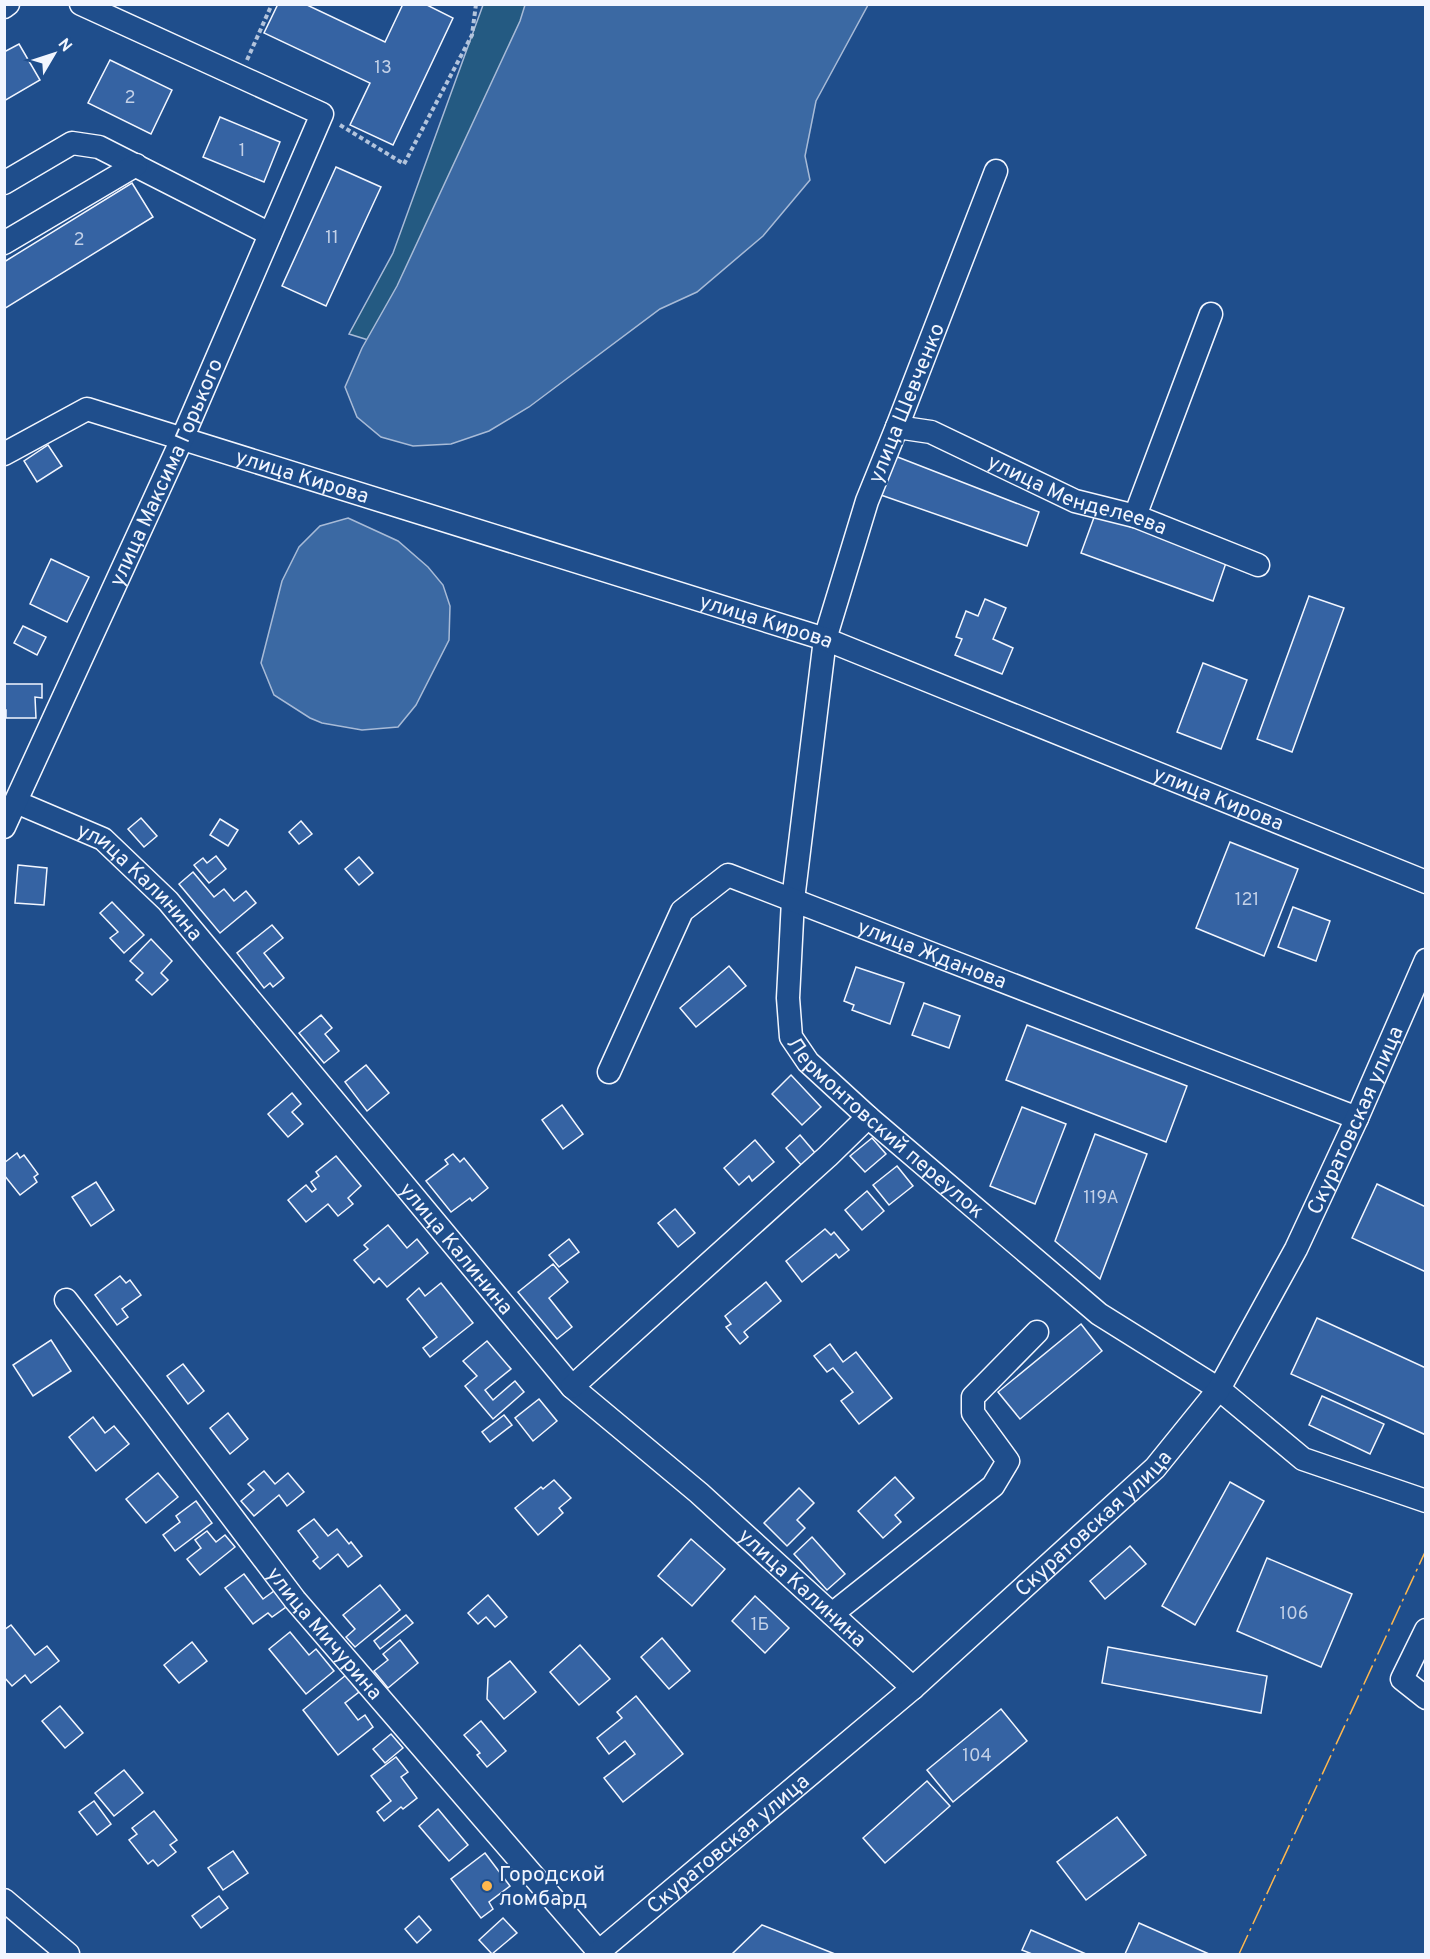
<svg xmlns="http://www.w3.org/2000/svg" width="1430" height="1959" font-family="Overpass,sans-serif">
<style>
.green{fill:#245a82;stroke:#a8bbd7;stroke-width:1.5}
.water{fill:#3b69a3;stroke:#a8bbd7;stroke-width:1.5}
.building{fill:#3563a3;stroke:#f2f6ff;stroke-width:1.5}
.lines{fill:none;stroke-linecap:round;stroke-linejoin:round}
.minor-casing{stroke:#f2f6ff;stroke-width:25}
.path{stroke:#b3c4dc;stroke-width:4;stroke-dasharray:4.5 3;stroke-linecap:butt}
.minor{stroke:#1f4e8c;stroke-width:22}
.power{stroke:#ffb74d;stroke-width:1.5;stroke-dasharray:21 4.5 3 4.5;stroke-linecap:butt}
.poi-dot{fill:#ffb74d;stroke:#1f4e8c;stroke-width:2}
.labels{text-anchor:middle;stroke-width:4.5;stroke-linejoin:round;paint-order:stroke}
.number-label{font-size:18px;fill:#c3d1e8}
.street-label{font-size:21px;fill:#f2f6ff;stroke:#1f4e8c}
.poi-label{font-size:21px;fill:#f2f6ff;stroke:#1f4e8c;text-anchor:start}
</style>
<rect width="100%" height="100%" fill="#1f4e8c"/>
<polygon class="green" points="483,5 564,5 378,343 349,334 393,253"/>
<g class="water">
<polygon points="525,5 868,5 816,101 805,156 810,180 763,236 697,292 660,309 529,407 489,431 451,444 413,446 381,437 357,417 345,387 362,348 397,286 520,21"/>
<polygon points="348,518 398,541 428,567 443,585 450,606 449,640 416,705 398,727 362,730 322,723 310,718 274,695 261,663 282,581 299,547 320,526"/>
</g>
<g class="building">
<polygon points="278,4 305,4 385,42 403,4 425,4 453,18 393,145 350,125 370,83 264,33"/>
<polygon points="19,44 40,80 4,101 4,52"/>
<polygon points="110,60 172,90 151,134 88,103"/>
<polygon points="220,117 280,142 264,182 203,157"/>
<polygon points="336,167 381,187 326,306 282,286"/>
<polygon points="132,183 153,217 4,309 4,262"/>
<polygon points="48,445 62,466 37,482 24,461"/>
<polygon points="895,456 1039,512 1027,546 878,494"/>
<polygon points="1096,512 1227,560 1213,601 1081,553"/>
<polygon points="51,559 89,577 67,622 30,604"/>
<polygon points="1309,596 1344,608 1292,752 1257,739"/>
<polygon points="985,599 1006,608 993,639 1013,648 1002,674 955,655 962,639 956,637 966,611 978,616"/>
<polygon points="23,626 46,637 37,655 14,643"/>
<polygon points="1203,663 1247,680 1221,749 1177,732"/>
<polygon points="4,684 42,684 42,698 35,697 36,718 6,718 6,710 4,710"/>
<polygon points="141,818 157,836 144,847 128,829"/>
<polygon points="220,819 238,830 228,846 210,835"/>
<polygon points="301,821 312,834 299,844 289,832"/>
<polygon points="1230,842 1298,869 1264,956 1196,928"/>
<polygon points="216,856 226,869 209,883 194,865 203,858 207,863"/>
<polygon points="359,857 373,873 359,885 345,869"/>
<polygon points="18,865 47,868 44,905 15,903"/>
<polygon points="193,872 214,897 224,889 234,901 246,891 256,903 220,933 179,884"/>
<polygon points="112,902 144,935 124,953 110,938 118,932 100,913"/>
<polygon points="1293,907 1330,921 1316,961 1278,947"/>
<polygon points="272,925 283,938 264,953 284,978 273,987 270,983 264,988 237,953"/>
<polygon points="151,939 172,961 161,973 168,980 152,995 136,980 143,973 130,961"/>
<polygon points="729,966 746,986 696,1027 680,1008"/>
<polygon points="856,967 904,983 890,1024 852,1010 854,1005 844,1001"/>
<polygon points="924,1003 960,1016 949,1048 912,1035"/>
<polygon points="321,1015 332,1028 325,1034 339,1051 324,1063 299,1033"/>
<polygon points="1027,1025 1187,1086 1166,1142 1006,1080"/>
<polygon points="366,1065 389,1093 367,1111 345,1082"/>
<polygon points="791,1075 821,1107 802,1125 772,1094"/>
<polygon points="292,1093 301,1104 292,1112 303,1124 288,1137 268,1114"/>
<polygon points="562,1105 583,1134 563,1149 542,1120"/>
<polygon points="1022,1107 1066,1124 1035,1204 990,1186"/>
<polygon points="1095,1134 1147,1154 1100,1279 1055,1241"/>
<polygon points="800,1135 816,1154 802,1166 786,1148"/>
<polygon points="872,1138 886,1154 865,1172 850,1156"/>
<polygon points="755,1140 774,1162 752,1181 749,1176 739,1185 724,1168"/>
<polygon points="17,1153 20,1158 24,1155 38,1174 34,1177 37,1182 20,1195 4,1175 4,1163"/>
<polygon points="453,1154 460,1162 464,1158 488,1188 472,1201 470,1198 451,1212 426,1181 448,1164 445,1160"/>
<polygon points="336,1156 361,1186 348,1198 353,1204 338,1216 328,1204 306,1222 288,1200 306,1185 312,1192 316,1189 311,1182 319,1176 316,1172"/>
<polygon points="897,1166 913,1186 889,1205 873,1185"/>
<polygon points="96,1182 114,1210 91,1226 72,1197"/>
<polygon points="1377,1184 1426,1207 1426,1272 1352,1238"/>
<polygon points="867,1191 884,1211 862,1230 845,1210"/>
<polygon points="675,1209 695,1233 678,1247 658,1223"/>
<polygon points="388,1225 407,1248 417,1239 428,1253 387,1287 379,1278 374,1283 354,1260 368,1249 364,1245"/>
<polygon points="825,1229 831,1235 834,1232 849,1250 839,1258 836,1254 802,1282 786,1261"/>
<polygon points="569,1239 579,1252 559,1267 549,1255"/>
<polygon points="553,1264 568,1282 549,1298 572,1327 557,1339 518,1292"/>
<polygon points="120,1276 126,1283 130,1280 141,1295 122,1309 128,1317 117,1325 95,1295"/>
<polygon points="766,1282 781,1301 744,1332 748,1337 740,1344 726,1327 731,1324 725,1316"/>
<polygon points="441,1283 473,1323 430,1357 423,1348 437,1337 407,1299 419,1288 425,1296"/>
<polygon points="1317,1318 1426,1368 1426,1435 1291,1374"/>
<polygon points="1081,1324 1102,1351 1020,1419 998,1392"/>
<polygon points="51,1340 71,1371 33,1396 13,1365"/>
<polygon points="487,1341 511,1369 485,1390 493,1400 515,1381 524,1392 493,1419 465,1386 477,1376 463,1361"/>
<polygon points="830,1344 843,1362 856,1352 892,1398 859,1424 841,1401 853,1392 833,1368 827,1372 814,1356"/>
<polygon points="183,1364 204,1391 188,1404 167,1376"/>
<polygon points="1322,1396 1384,1424 1370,1454 1309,1425"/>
<polygon points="539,1399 557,1421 533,1441 515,1418"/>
<polygon points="228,1413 248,1439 230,1454 210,1428"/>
<polygon points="504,1415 512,1425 490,1442 482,1432"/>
<polygon points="93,1417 105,1433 114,1426 129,1444 96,1471 69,1437"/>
<polygon points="264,1471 275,1484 288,1473 304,1492 287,1506 279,1495 254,1516 241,1501 254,1490 248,1484"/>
<polygon points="158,1473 178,1497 146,1523 126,1499"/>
<polygon points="895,1477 914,1498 895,1515 901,1522 883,1538 858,1511"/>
<polygon points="554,1480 571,1498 559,1508 563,1513 538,1535 515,1508 541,1487 543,1489"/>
<polygon points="1230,1482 1264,1501 1195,1625 1162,1606"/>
<polygon points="799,1488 814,1503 797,1520 805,1528 787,1546 764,1523"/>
<polygon points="196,1501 212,1523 175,1551 163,1535 180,1522 176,1516"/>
<polygon points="314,1519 328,1536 337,1529 349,1544 351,1542 362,1556 348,1567 338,1554 320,1569 313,1561 318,1557 298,1531"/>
<polygon points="207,1531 216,1542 225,1535 235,1547 200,1575 187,1559 201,1548 195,1540"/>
<polygon points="812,1537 845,1574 827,1590 794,1554"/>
<polygon points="691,1539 725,1569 692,1606 658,1576"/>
<polygon points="1130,1546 1146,1564 1105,1599 1090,1581"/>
<polygon points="1267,1558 1352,1594 1321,1667 1237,1631"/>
<polygon points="244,1574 263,1599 274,1591 286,1607 272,1617 268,1613 253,1624 225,1588"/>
<polygon points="380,1585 400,1610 355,1647 346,1637 355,1629 343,1615"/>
<polygon points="488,1595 507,1617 495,1627 486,1617 478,1624 468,1613"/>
<polygon points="755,1596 789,1628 765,1653 732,1621"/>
<polygon points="406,1615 413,1623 380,1649 374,1641"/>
<polygon points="11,1625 35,1655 47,1646 59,1661 31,1683 25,1675 12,1686 4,1677 4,1630"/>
<polygon points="290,1632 309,1655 316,1649 334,1671 306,1694 269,1649"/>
<polygon points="662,1638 690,1671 669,1689 641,1657"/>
<polygon points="400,1640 418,1663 388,1688 374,1671 388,1660 383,1654"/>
<polygon points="192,1642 207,1661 179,1683 164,1665"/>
<polygon points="580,1645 610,1679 579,1705 550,1672"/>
<polygon points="1108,1647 1267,1676 1261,1713 1102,1683"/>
<polygon points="510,1661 536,1692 504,1719 487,1699 488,1678"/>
<polygon points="346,1675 359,1692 345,1703 358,1720 365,1715 373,1727 338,1755 303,1710"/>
<polygon points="636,1696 683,1754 623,1802 604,1778 635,1754 625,1741 609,1754 597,1738 622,1718 617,1712"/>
<polygon points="60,1706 83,1733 65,1748 42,1721"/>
<polygon points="1001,1709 1027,1741 953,1802 927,1770"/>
<polygon points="481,1721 506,1751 487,1767 477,1755 480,1753 464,1735"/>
<polygon points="391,1734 403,1748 385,1763 373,1749"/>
<polygon points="396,1757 408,1772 401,1777 417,1798 403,1809 401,1807 384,1821 377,1812 391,1801 371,1776"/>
<polygon points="124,1770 143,1793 114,1816 95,1793"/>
<polygon points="927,1781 950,1806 885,1863 863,1838"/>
<polygon points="94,1801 111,1824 97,1835 79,1812"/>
<polygon points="438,1809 468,1845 449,1861 419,1826"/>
<polygon points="154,1811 177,1840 170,1845 176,1852 158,1866 153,1860 148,1864 129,1840 137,1834 132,1828"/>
<polygon points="1117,1817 1146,1855 1086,1900 1057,1862"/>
<polygon points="233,1851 248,1873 223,1890 208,1868"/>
<polygon points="485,1853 510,1886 489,1902 493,1909 481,1918 451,1879"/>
<polygon points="219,1896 228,1908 201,1928 192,1916"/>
<polygon points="419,1916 431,1930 417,1943 405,1929"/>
<polygon points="503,1918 517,1933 492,1954 479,1940"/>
<polygon points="1139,1923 1209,1954 1125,1954"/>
<polygon points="762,1925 835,1954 732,1954"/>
<polygon points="1031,1930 1086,1954 1032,1954 1022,1950"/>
</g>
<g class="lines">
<g class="minor-casing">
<g id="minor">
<polyline points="4,7 8,4"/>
<path id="s1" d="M996,171L897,427L867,501L825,639L793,900L788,998L791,1037L808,1062L868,1117L1099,1314L1219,1389L1303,1459L1426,1501"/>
<polyline points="4,183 72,143 99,147 270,234"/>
<polyline points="4,243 136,165"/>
<path id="s2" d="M897,427L931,432L1075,501L1135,516L1258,565"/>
<path id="s3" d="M4,454L87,409L825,639L1426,882"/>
<polyline points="1135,516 1211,314"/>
<path id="s4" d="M16,802L103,839L168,901L572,1387L699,1493L913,1688"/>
<path id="s5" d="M4,827L182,439L322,114L81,4"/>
<path id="s6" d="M609,1072L682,911L728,875L1357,1118"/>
<path id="s7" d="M66,1300L152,1411L295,1600L599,1952"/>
<polyline points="572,1387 828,1156 868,1117"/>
<polyline points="832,1614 993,1486 1008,1461 973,1413 973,1397 1037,1332"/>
<polyline points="1426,1630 1402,1679 1426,1698"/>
<polyline points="4,1900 68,1954"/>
<path id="s8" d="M596,1954L913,1688L1155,1468L1219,1389L1296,1249L1357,1118L1426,960"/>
</g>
</g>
<g class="path">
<polyline points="247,60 272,4"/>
<polyline points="340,125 404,164 472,35 476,4"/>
</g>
<use href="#minor" class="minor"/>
<polyline class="power" points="1239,1954 1426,1550"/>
</g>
<circle class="poi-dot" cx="487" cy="1886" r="6"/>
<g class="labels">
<g class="number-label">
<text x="383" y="73">13</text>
<text x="130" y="103">2</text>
<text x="242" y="156">1</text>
<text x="332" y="243">11</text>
<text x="79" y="245">2</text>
<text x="1247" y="905">121</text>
<text x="1101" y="1203">119А</text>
<text x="1294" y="1619">106</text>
<text x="760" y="1630">1Б</text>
<text x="977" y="1761">104</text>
</g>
<g class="street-label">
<text transform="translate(906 403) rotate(-68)" y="7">улица Шевченко</text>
<text dy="7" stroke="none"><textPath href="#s5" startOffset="390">улица Максима Горького</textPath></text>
<text dy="7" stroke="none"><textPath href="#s3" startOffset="320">улица Кирова</textPath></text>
<text dy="7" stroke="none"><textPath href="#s2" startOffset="194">улица Менделеева</textPath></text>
<text dy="7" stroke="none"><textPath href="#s3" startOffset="806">улица Кирова</textPath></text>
<text dy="7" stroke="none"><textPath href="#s3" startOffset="1292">улица Кирова</textPath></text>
<text dy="7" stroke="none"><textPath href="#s4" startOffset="150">улица Калинина</textPath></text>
<text dy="7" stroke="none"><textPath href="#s6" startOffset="454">улица Жданова</textPath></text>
<text dy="7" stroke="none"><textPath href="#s8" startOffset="1144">Скуратовская улица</textPath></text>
<text dy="7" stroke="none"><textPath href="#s1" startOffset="1030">Лермонтовский переулок</textPath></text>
<text dy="7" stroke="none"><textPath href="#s4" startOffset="636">улица Калинина</textPath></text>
<text dy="7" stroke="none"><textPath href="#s8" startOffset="658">Скуратовская улица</textPath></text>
<text dy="7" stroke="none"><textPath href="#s4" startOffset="1122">улица Калинина</textPath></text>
<text dy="7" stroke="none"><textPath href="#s7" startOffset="422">улица Мичурина</textPath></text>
<text dy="7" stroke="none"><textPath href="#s8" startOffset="172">Скуратовская улица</textPath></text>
</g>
<g class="poi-label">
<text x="499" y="1881">Городской<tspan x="499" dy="24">ломбард</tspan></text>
</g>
</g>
<rect width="1430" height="1959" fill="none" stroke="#f2f6ff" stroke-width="12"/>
<g transform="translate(54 54) rotate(51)" stroke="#1f4e8c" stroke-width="4.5" paint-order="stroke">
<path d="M0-4.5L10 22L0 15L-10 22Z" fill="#f2f6ff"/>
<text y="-9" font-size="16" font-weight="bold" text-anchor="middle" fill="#f2f6ff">N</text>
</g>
</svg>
